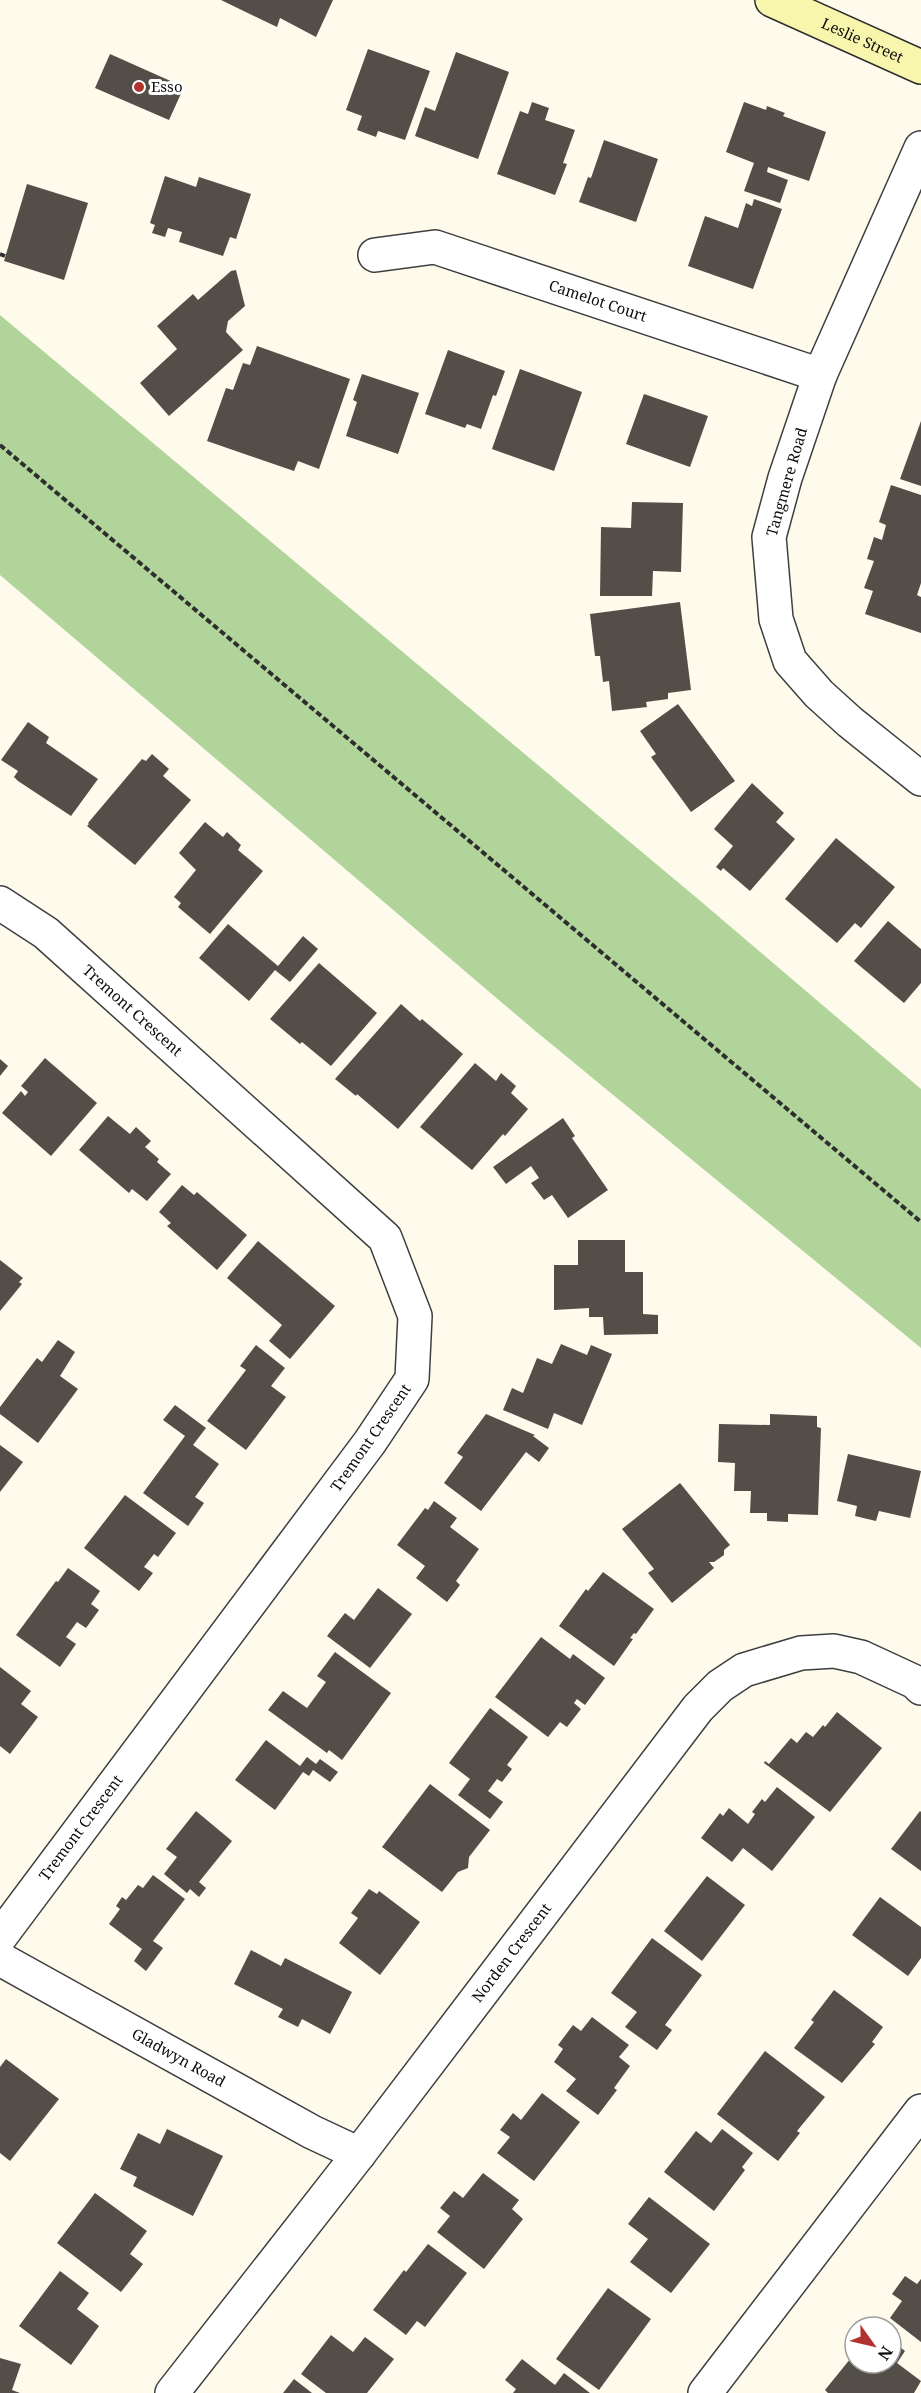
<svg xmlns="http://www.w3.org/2000/svg" width="921" height="2393" font-family="'Noto Serif',serif">
<style>
.forest{fill:#b0d49a}
.building{fill:#544e49}
.lines{fill:none;stroke-linecap:round;stroke-linejoin:round}
.minor-casing{stroke:#3f3f3f;stroke-width:36}
.secondary-casing{stroke:#2e2e2e;stroke-width:36}
.path{stroke:#2e2e2e;stroke-width:4;stroke-dasharray:6 3;stroke-linecap:butt}
.minor{stroke:#fff;stroke-width:33}
.secondary{stroke:#f8f6ad;stroke-width:33}
.poi-dot{fill:#b03330;stroke:#fff;stroke-width:2}
.labels{text-anchor:middle;stroke-width:6;stroke-linejoin:round;paint-order:stroke}
.street-label{font-size:15px;fill:#0c0c0c;stroke:#fff}
.poi-label{font-size:15px;fill:#0c0c0c;stroke:#fff;text-anchor:start}
</style>
<rect width="100%" height="100%" fill="#fefbed"/>
<polygon class="forest" points="0,315 698,899 921,1089 921,1348 533,1029 0,575"/>
<g class="building">
<polygon points="221,0 333,0 316,37 280,18 277,27"/>
<polygon points="368,49 430,71 405,140 378,131 376,137 357,130 362,116 346,110"/>
<polygon points="456,52 509,72 478,159 415,136 425,107 435,111"/>
<polygon points="110,54 184,87 169,120 95,88"/>
<polygon points="532,102 549,108 545,120 575,130 563,163 567,164 555,195 497,174 520,111 528,114"/>
<polygon points="744,102 766,110 767,106 785,113 783,116 826,132 809,181 768,167 767,172 788,180 780,203 744,191 754,163 726,152"/>
<polygon points="604,140 658,159 636,222 579,202 588,177 591,178"/>
<polygon points="165,176 196,187 199,177 251,194 236,239 230,237 223,256 179,242 182,232 168,228 165,237 152,233 155,225 150,223"/>
<polygon points="27,184 88,203 64,280 4,261"/>
<polygon points="754,199 782,209 753,289 688,266 705,216 738,228 746,203 752,206"/>
<polygon points="236,270 245,306 228,321 226,332 243,350 169,416 140,383 177,349 157,326 193,294 198,300 231,271"/>
<polygon points="257,346 350,379 319,469 298,461 294,471 207,441 226,388 233,390 243,363 250,365"/>
<polygon points="448,350 505,371 496,396 493,395 481,429 467,424 465,428 425,414"/>
<polygon points="520,369 582,392 554,471 492,449"/>
<polygon points="362,374 419,393 398,454 346,436 357,402 353,400"/>
<polygon points="644,394 708,416 690,467 626,444"/>
<polygon points="921,421 921,486 900,479"/>
<polygon points="891,485 921,495 921,583 917,595 921,597 921,633 865,614 873,591 864,588 874,561 867,559 874,537 882,540 886,525 879,522"/>
<polygon points="632,502 683,503 681,572 653,571 652,596 600,596 601,527 631,528"/>
<polygon points="680,602 691,690 668,693 668,699 646,702 647,707 612,711 609,681 603,682 600,656 595,656 590,614"/>
<polygon points="678,704 735,781 691,812 651,757 656,754 640,731"/>
<polygon points="28,722 49,737 46,743 98,779 71,816 18,781 14,777 18,771 1,760"/>
<polygon points="152,754 169,769 163,776 191,800 135,865 87,826 89,824 88,823 142,759 146,761"/>
<polygon points="752,783 784,813 776,822 795,839 750,891 723,868 721,871 716,867 733,846 714,829"/>
<polygon points="205,822 223,837 227,832 241,845 238,850 263,871 210,934 178,907 181,903 174,897 196,870 179,853"/>
<polygon points="836,838 895,887 861,928 855,923 837,943 785,899"/>
<polygon points="888,921 921,949 921,983 904,1003 854,961"/>
<polygon points="228,924 278,966 303,936 318,949 290,982 275,970 249,1001 199,958"/>
<polygon points="319,963 377,1013 331,1066 302,1042 300,1044 270,1019"/>
<polygon points="401,1004 420,1021 422,1019 463,1054 398,1129 357,1094 356,1096 335,1079"/>
<polygon points="45,1058 97,1103 51,1156 2,1113 21,1091 25,1096 28,1092 21,1086"/>
<polygon points="0,1059 8,1066 0,1076"/>
<polygon points="475,1063 496,1081 501,1073 516,1086 511,1093 528,1109 505,1136 503,1134 472,1170 420,1127"/>
<polygon points="108,1116 130,1134 136,1127 151,1141 145,1147 159,1159 157,1162 171,1174 147,1201 132,1189 129,1193 79,1150"/>
<polygon points="563,1118 575,1136 572,1138 608,1190 568,1218 552,1195 544,1200 531,1183 539,1178 531,1166 506,1184 493,1167"/>
<polygon points="182,1185 194,1195 197,1192 247,1235 217,1270 167,1226 171,1223 159,1212"/>
<polygon points="578,1240 625,1240 625,1272 643,1272 643,1314 658,1315 658,1334 604,1335 603,1317 589,1317 589,1308 554,1310 554,1265 578,1265"/>
<polygon points="258,1241 335,1306 290,1359 269,1341 282,1325 227,1278"/>
<polygon points="0,1260 23,1278 19,1282 22,1284 0,1311"/>
<polygon points="58,1340 75,1352 60,1376 78,1389 38,1443 0,1414 0,1407 37,1358 42,1362"/>
<polygon points="561,1344 587,1355 591,1345 612,1354 582,1425 554,1413 548,1429 503,1410 512,1388 523,1393 537,1358 552,1364"/>
<polygon points="256,1345 285,1368 271,1386 286,1397 246,1450 207,1421 246,1370 240,1366"/>
<polygon points="175,1405 206,1428 193,1445 219,1464 195,1497 204,1503 188,1526 143,1493 185,1436 163,1420"/>
<polygon points="486,1414 535,1435 533,1436 549,1448 539,1462 526,1452 481,1511 444,1483 463,1457 457,1453"/>
<polygon points="770,1414 817,1416 817,1427 821,1428 818,1515 788,1514 788,1522 767,1521 767,1513 750,1513 751,1491 734,1491 735,1463 718,1462 719,1424 770,1425"/>
<polygon points="0,1445 23,1462 0,1492"/>
<polygon points="848,1454 921,1471 910,1518 879,1511 876,1521 855,1516 857,1506 837,1501"/>
<polygon points="680,1483 730,1545 724,1550 724,1555 714,1562 709,1562 714,1568 672,1603 648,1573 654,1569 622,1529"/>
<polygon points="125,1495 176,1533 158,1557 154,1554 144,1567 153,1573 139,1591 84,1548"/>
<polygon points="434,1501 457,1518 450,1527 479,1549 456,1581 460,1585 447,1602 416,1578 425,1566 397,1545 425,1508 428,1510"/>
<polygon points="68,1568 100,1591 91,1604 99,1610 86,1628 77,1622 66,1637 76,1644 60,1667 16,1635 56,1581 58,1582"/>
<polygon points="603,1572 654,1609 636,1634 634,1633 630,1638 633,1639 614,1666 559,1626 586,1589 588,1591"/>
<polygon points="378,1588 412,1614 370,1668 327,1636 345,1613 354,1620"/>
<polygon points="541,1637 570,1659 573,1654 605,1678 585,1705 577,1699 574,1703 581,1709 567,1727 560,1722 548,1737 495,1697"/>
<polygon points="335,1652 391,1693 342,1760 329,1750 327,1753 268,1710 283,1691 307,1708 326,1682 317,1676"/>
<polygon points="0,1667 31,1691 21,1704 38,1717 10,1754 0,1746"/>
<polygon points="490,1708 528,1737 507,1765 512,1769 502,1782 497,1779 488,1791 503,1802 490,1819 458,1795 470,1779 449,1763"/>
<polygon points="837,1712 882,1748 830,1812 764,1763 765,1761 769,1764 791,1738 797,1743 806,1732 813,1737 823,1725 825,1727"/>
<polygon points="266,1740 300,1766 307,1757 316,1764 320,1759 338,1772 330,1782 313,1770 309,1776 303,1772 275,1810 235,1780"/>
<polygon points="430,1784 490,1830 469,1857 468,1868 458,1872 442,1892 382,1847"/>
<polygon points="777,1787 815,1817 772,1871 743,1848 732,1862 701,1838 720,1813 723,1816 729,1808 748,1824 755,1814 752,1812 762,1799 765,1802"/>
<polygon points="196,1811 232,1841 199,1882 206,1888 199,1897 190,1889 187,1893 164,1874 177,1857 166,1849"/>
<polygon points="920,1811 921,1812 921,1871 891,1849"/>
<polygon points="153,1875 185,1899 153,1941 163,1948 146,1971 134,1961 142,1949 109,1924 120,1909 116,1906 122,1897 126,1900 138,1885 143,1888"/>
<polygon points="707,1876 745,1905 702,1961 664,1931"/>
<polygon points="369,1889 377,1894 379,1891 420,1922 380,1975 339,1943 358,1918 351,1913"/>
<polygon points="880,1897 921,1927 921,1958 908,1976 852,1935"/>
<polygon points="652,1938 702,1975 665,2025 672,2030 657,2050 625,2027 637,2012 611,1993"/>
<polygon points="251,1950 281,1966 285,1958 352,1992 330,2034 302,2019 298,2027 278,2017 283,2009 234,1984"/>
<polygon points="834,1990 883,2027 872,2042 875,2044 842,2083 794,2048 814,2022 811,2020"/>
<polygon points="592,2017 629,2045 619,2057 630,2066 614,2088 617,2090 598,2115 566,2091 576,2079 554,2062 563,2049 558,2045 573,2025 581,2031"/>
<polygon points="765,2051 825,2097 797,2131 800,2133 778,2161 717,2114"/>
<polygon points="6,2059 59,2099 10,2161 0,2153 0,2067"/>
<polygon points="542,2093 580,2122 534,2181 497,2153 510,2137 500,2130 513,2113 521,2120"/>
<polygon points="167,2129 223,2156 193,2216 133,2186 137,2177 120,2169 138,2133 160,2144"/>
<polygon points="722,2129 753,2153 742,2167 745,2170 714,2211 664,2172 696,2131 711,2143"/>
<polygon points="483,2173 519,2200 512,2209 523,2219 484,2269 437,2232 450,2216 440,2208 454,2191 463,2198"/>
<polygon points="95,2193 147,2231 130,2254 143,2264 121,2292 57,2243"/>
<polygon points="649,2197 710,2244 671,2293 630,2262 648,2239 628,2224"/>
<polygon points="428,2244 467,2273 425,2327 417,2321 406,2335 373,2310 404,2270 406,2272"/>
<polygon points="60,2271 89,2293 77,2309 99,2326 71,2365 19,2326"/>
<polygon points="905,2276 917,2284 921,2279 921,2342 890,2318 902,2301 892,2294"/>
<polygon points="608,2288 651,2319 599,2390 556,2359"/>
<polygon points="331,2335 353,2352 365,2337 394,2359 367,2393 326,2393 301,2374"/>
<polygon points="891,2340 905,2351 897,2363 921,2381 914,2393 828,2393 825,2390 855,2353 855,2363 891,2363"/>
<polygon points="0,2358 21,2364 12,2390 20,2393 0,2393"/>
<polygon points="522,2359 555,2385 564,2373 590,2393 513,2393 516,2389 505,2380"/>
<polygon points="294,2379 312,2393 283,2393"/>
</g>
<g class="lines">
<g class="minor-casing">
<g id="minor">
<polyline points="921,148 820,375 785,478 769,537 776,619 790,661 819,694 850,722 921,779"/>
<path id="s1" d="M375,255L435,247L820,375"/>
<path id="s2" d="M0,903L46,933L385,1238L415,1316L412,1379L370,1442L0,1937"/>
<path id="s3" d="M0,1959L312,2132L359,2154"/>
<path id="s4" d="M172,2393L359,2154L698,1708L720,1686L744,1670L801,1653L834,1651L861,1657L915,1682L921,1688"/>
<polyline points="705,2393 921,2111"/>
</g>
</g>
<g class="secondary-casing">
<g id="secondary">
<path id="s5" d="M772,0L921,67"/>
</g>
</g>
<g class="path">
<polyline points="0,254 5,256"/>
<polyline points="0,445 921,1222"/>
</g>
<use href="#minor" class="minor"/>
<use href="#secondary" class="secondary"/>
</g>
<circle class="poi-dot" cx="139" cy="87" r="6"/>
<g class="labels">
<g class="street-label">
<text dy="5" stroke="none"><textPath href="#s5" startOffset="99">Leslie Street</textPath></text>
<text dy="5" stroke="none"><textPath href="#s1" startOffset="232">Camelot Court</textPath></text>
<text transform="translate(787 482) rotate(-74)" y="5">Tangmere Road</text>
<text dy="5" stroke="none"><textPath href="#s2" startOffset="171">Tremont Crescent</textPath></text>
<text transform="translate(371 1438) rotate(-55)" y="5">Tremont Crescent</text>
<text transform="translate(81 1828) rotate(-53)" y="5">Tremont Crescent</text>
<text dy="5" stroke="none"><textPath href="#s4" startOffset="556">Norden Crescent</textPath></text>
<text dy="5" stroke="none"><textPath href="#s3" startOffset="204">Gladwyn Road</textPath></text>
</g>
<g class="poi-label">
<text x="151" y="92">Esso</text>
</g>
</g>
<g transform="translate(873 2345) rotate(124)"><circle r="28" fill="#ffffff" stroke="#9e9e9e" stroke-width="1.5"/>
<path d="M0-4.5L10 22L0 15L-10 22Z" fill="#b03330"/>
<text y="-9" font-size="16" font-weight="bold" text-anchor="middle" fill="#0c0c0c">N</text>
</g>
</svg>
